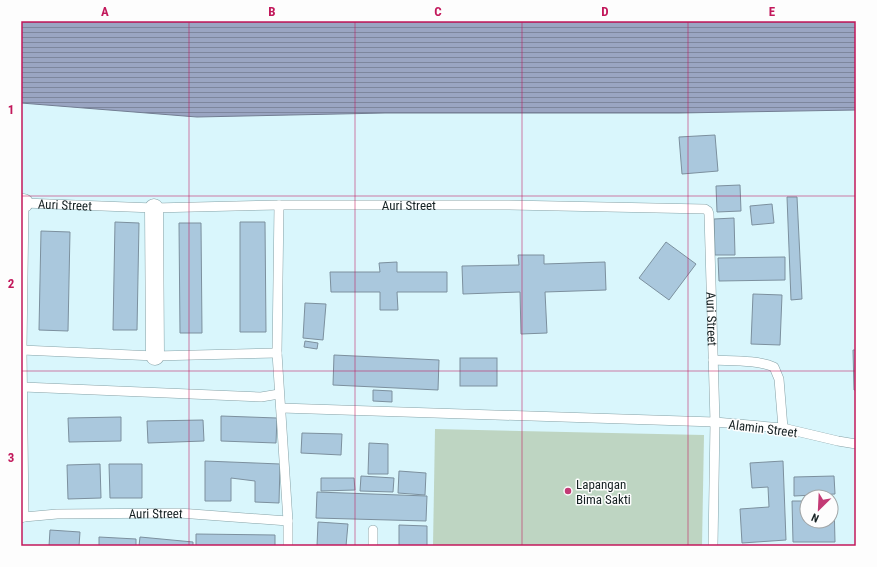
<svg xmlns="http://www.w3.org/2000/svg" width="877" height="567" font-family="'Roboto Condensed',sans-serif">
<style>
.pitch{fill:#bed5c2}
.water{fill:url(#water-rules);stroke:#727d92}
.building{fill:#aac8dd;stroke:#7c909e}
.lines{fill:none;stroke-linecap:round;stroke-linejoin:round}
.lane-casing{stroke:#86a2a7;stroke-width:10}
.street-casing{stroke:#86a2a7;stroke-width:19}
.lane{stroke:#fff;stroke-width:9}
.street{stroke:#fff;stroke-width:18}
.grid{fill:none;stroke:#c2185b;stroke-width:1;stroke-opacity:0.55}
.poi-dot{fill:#c33a75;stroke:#fdfdfd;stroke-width:1.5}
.labels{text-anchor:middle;stroke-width:3;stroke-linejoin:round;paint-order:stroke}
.street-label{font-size:13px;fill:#162123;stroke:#fdfdfd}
.poi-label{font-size:13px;fill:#162123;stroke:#fdfdfd;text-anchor:start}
.neatline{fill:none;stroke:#c2185b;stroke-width:1.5}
.grid-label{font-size:13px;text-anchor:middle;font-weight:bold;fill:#c2185b}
</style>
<defs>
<pattern id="water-rules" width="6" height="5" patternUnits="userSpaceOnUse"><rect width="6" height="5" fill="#9aa5c2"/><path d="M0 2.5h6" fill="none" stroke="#7d869d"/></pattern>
</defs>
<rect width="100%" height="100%" fill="#d9f6fc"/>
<polygon class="pitch" points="435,429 704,435 702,546 433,546"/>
<polygon class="water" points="21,21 856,21 856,110 679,113 385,113 197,117 21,103"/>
<g class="building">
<polygon points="715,135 718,171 682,174 679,137"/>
<polygon points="740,185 741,211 717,212 716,186"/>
<polygon points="787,197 797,197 802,299 791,300"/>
<polygon points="772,204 774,223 752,225 750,206"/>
<polygon points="734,218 735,255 715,255 714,219"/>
<polygon points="115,222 139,223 137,330 113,330"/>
<polygon points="240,222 265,222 266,332 240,332"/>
<polygon points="179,223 201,223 202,333 180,333"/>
<polygon points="41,231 70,232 68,331 39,330"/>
<polygon points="666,242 696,264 669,300 639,278"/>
<polygon points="518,255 544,255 544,264 605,262 606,290 545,292 547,333 521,334 520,292 463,294 462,266 519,265"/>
<polygon points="785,257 785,280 719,281 718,258"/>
<polygon points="397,262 397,272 447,272 447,292 397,292 398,310 380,310 380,292 331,292 330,272 380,272 379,263"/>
<polygon points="753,294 782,295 780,345 751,344"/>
<polygon points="305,303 326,304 323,340 303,338"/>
<polygon points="305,341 318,343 317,349 304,347"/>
<polygon points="853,350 856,350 856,390 854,390"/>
<polygon points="334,355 439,360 438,390 333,385"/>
<rect x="460" y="358" width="37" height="28"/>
<polygon points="373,390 392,391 392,402 373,401"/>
<polygon points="221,416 277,418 276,443 221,441"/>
<polygon points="121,417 121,441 69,442 68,418"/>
<polygon points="203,420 204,441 148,443 147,421"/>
<polygon points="302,433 342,434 341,455 301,453"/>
<polygon points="369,443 388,444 388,474 368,474"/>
<polygon points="205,461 280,464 279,503 255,502 255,481 231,478 231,501 205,501"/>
<polygon points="783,461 786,540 742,543 740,509 769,507 768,487 752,488 750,463"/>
<polygon points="100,464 101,498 68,499 67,465"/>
<polygon points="109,464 142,464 142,498 110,498"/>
<polygon points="399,471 426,473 425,495 398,493"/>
<polygon points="361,476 394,478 393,492 360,491"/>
<polygon points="834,476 835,494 794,496 794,477"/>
<polygon points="321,478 354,478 355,490 321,491"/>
<polygon points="317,492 427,496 426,521 316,518"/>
<polygon points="792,501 807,501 807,521 831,521 831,501 834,501 835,542 793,542"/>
<polygon points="318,522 348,524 346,546 317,546"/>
<polygon points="399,525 427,526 427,546 399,546"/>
<polygon points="50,530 80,532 79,546 49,546"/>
<polygon points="196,534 275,535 275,546 196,546"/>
<polygon points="99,537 136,539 136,546 99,546"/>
<polygon points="140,537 193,542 193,546 139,546"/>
</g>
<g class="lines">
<g class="lane-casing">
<g id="lane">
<polyline points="279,205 277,353 288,521 288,546"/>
<polyline points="22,350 155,356 277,353"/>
<path d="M713,360C731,361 758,360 774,367L779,379L783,428"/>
<polyline points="23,387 261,397 279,394"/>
<polyline points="281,408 715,422 783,428 838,441 856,444"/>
<path id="s1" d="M24,517L22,350L24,203L154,208L279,205H509L705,209L708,211L709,214L715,422L713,546"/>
<path id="s2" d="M21,518L24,517L57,514L179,513L288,521"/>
<polyline points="373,546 373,530"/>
</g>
</g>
<g class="street-casing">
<g id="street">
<polyline points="21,203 24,203"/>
<polyline points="154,208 155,356"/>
</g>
</g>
<use href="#lane" class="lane"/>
<use href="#street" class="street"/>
</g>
<path class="grid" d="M189,21V546M355,21V546M522,21V546M688,21V546M21,196H856M21,371H856"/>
<circle class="poi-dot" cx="568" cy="491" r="4"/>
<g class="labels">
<g class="street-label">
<text dy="5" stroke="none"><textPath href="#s1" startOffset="355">Auri Street</textPath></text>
<text dy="5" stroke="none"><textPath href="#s1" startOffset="699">Auri Street</textPath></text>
<text dy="5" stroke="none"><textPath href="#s1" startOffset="1107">Auri Street</textPath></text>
<text transform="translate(763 428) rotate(7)" y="5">Alamin Street</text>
<text dy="5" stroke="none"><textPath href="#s2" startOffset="135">Auri Street</textPath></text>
</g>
<g class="poi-label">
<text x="576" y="489">Lapangan<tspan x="576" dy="15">Bima Sakti</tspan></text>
</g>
</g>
<rect width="877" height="567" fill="none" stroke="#fdfdfd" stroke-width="44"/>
<g transform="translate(819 509) rotate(204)"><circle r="19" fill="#fdfdfd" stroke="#a1a5a6"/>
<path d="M0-3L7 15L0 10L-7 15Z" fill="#c33a75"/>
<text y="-6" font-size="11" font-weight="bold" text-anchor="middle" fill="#162123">N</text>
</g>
<rect x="22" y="22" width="833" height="523" class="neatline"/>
<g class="grid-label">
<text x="105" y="16">A</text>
<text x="272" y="16">B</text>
<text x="438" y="16">C</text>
<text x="605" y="16">D</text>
<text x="772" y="16">E</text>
<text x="11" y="114">1</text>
<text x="11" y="288">2</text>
<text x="11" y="462">3</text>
</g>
</svg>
